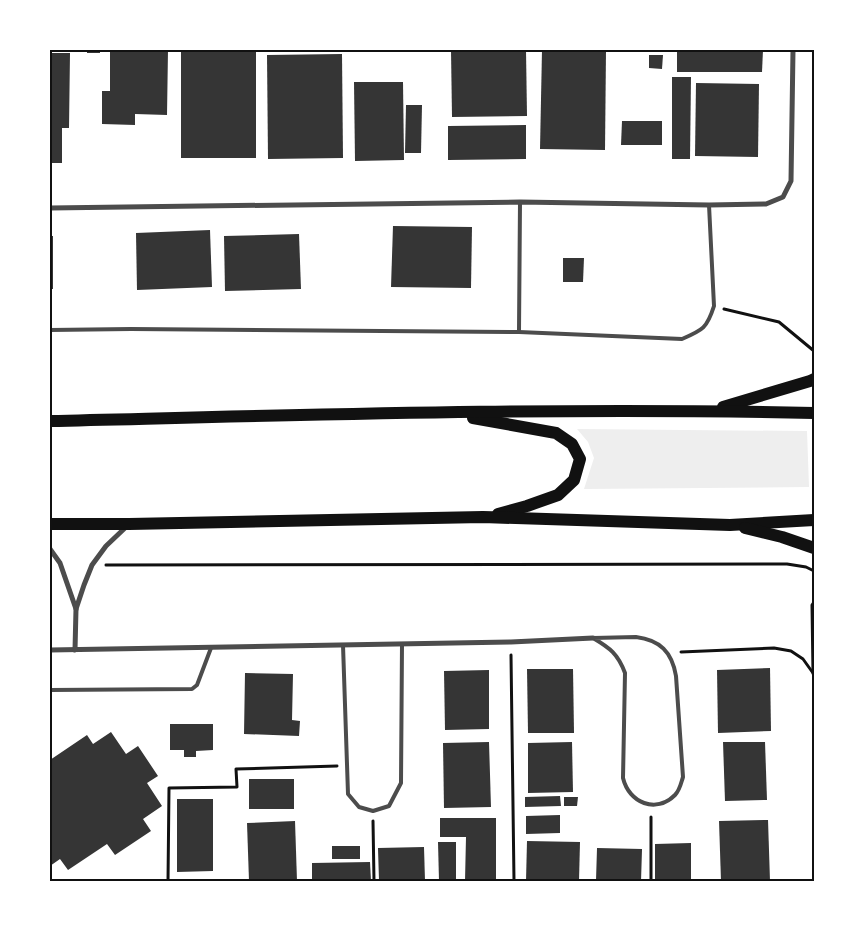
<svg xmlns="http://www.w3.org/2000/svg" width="864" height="931" font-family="Karla,sans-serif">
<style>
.green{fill:#eee}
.building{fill:#353535}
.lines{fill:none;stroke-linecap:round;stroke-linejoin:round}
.path{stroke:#111;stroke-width:3}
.service{stroke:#4c4c4c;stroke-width:4}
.minor{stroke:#4c4c4c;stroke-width:5}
.primary{stroke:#111;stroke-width:12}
.neatline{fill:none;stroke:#111;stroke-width:2}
</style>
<rect width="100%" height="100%" fill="#fff"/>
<polygon class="green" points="577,429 807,431 809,487 584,489 594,458 588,442"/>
<g class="building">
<rect x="87" y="50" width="13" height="3"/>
<polygon points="110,50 168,50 167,115 135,114 135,125 102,124 102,91 110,91"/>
<rect x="181" y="50" width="75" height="108"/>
<polygon points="451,50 526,50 527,116 452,117"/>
<polygon points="542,50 606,50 605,150 540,149"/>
<polygon points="677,50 763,50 762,72 677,72"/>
<polygon points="50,53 70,53 69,128 62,128 62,163 50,163"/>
<polygon points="342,54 343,158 268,159 267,55"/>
<polygon points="649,55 663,55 662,69 649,68"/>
<polygon points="672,77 691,77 690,159 672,159"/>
<polygon points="354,82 403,82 404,160 355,161"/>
<polygon points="696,83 759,84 758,157 695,156"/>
<polygon points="406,105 422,105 421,153 405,153"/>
<polygon points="622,121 662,121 662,145 621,145"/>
<polygon points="526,125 526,159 448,160 448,126"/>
<polygon points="393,226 472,227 471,288 391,287"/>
<polygon points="210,230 212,287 137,290 136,233"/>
<polygon points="299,234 301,289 225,291 224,236"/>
<rect x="50" y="236" width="3" height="53"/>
<polygon points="563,258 584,258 583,282 563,282"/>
<polygon points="770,668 771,731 718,733 717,670"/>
<polygon points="527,669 573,669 574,733 528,733"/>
<polygon points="489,670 489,729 445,730 444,671"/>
<polygon points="245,673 293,674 292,720 300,721 299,736 244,734"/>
<polygon points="170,724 213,724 213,750 196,751 196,757 184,757 184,750 170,750"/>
<polygon points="111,732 126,754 138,746 158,776 147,783 162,806 143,819 151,831 115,855 107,844 68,870 60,859 50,866 50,760 87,735 93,744"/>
<polygon points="489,742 491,807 444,808 443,743"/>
<polygon points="572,742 573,792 528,793 528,743"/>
<polygon points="723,742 765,742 767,800 725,801"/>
<rect x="249" y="779" width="45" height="30"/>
<polygon points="560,796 561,806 525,807 525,797"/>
<polygon points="564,797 578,797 577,806 564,806"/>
<polygon points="177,799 213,799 213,871 177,872"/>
<polygon points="560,815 560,833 526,834 526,816"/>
<polygon points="440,818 496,818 496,881 465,881 466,837 440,837"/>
<polygon points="768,820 770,881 721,881 719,821"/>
<polygon points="295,821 297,881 249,881 247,823"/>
<polygon points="527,841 580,842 579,881 526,881"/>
<polygon points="438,842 456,842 456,881 439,881"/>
<polygon points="691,843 691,881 655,881 655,844"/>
<rect x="332" y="846" width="28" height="13"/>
<polygon points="424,847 425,881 379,881 378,848"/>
<polygon points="597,848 642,849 641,881 596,881"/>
<polygon points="370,862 371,881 312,881 312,863"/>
</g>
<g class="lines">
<g class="path">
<polyline points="724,309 779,322 814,351"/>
<polyline points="106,565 787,564 806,567 814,571"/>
<polyline points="681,652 774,648 791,651 803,659 813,673 814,677"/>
<polyline points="511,655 514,881"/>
<polyline points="813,673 812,605 814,602"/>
<polyline points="373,821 374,881"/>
<polyline points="168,881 169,788 237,787 236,769 337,766"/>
<polyline points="651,881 651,817"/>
</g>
<g class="service">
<path d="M50,330L131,329L519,332L682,339C703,330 707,328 714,306L709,205"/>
<polyline points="519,332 520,202"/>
<path d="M636,637C660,640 672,652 676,676L683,777C681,783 680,790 675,795C656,814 629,803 623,778L625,673C618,654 610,648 593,638Z"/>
<polyline points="343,645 348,794 359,807 373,811 389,806 401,783 402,644"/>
<polyline points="50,690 192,689 197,685 211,648"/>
</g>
<g class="minor">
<polyline points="50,208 520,202 709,205 766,204 783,197 791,181 793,50"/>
<polyline points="50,549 60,563 76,609"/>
<polyline points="50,650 511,642 593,638"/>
<polyline points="75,650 76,609 84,585 92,565 106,546 126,527"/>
</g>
<g class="primary">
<polyline points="723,407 810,381 814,379"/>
<polyline points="473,418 556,433 572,444 580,459 574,480 558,495 527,506 498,514"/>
<path d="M50,421C305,415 559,407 814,413"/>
<polyline points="50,524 129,524 483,517 730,525 814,520"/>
<polyline points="745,528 782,537 814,548"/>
</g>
</g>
<rect width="864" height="931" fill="none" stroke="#ffffff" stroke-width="102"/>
<rect x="51" y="51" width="762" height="829" class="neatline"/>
</svg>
